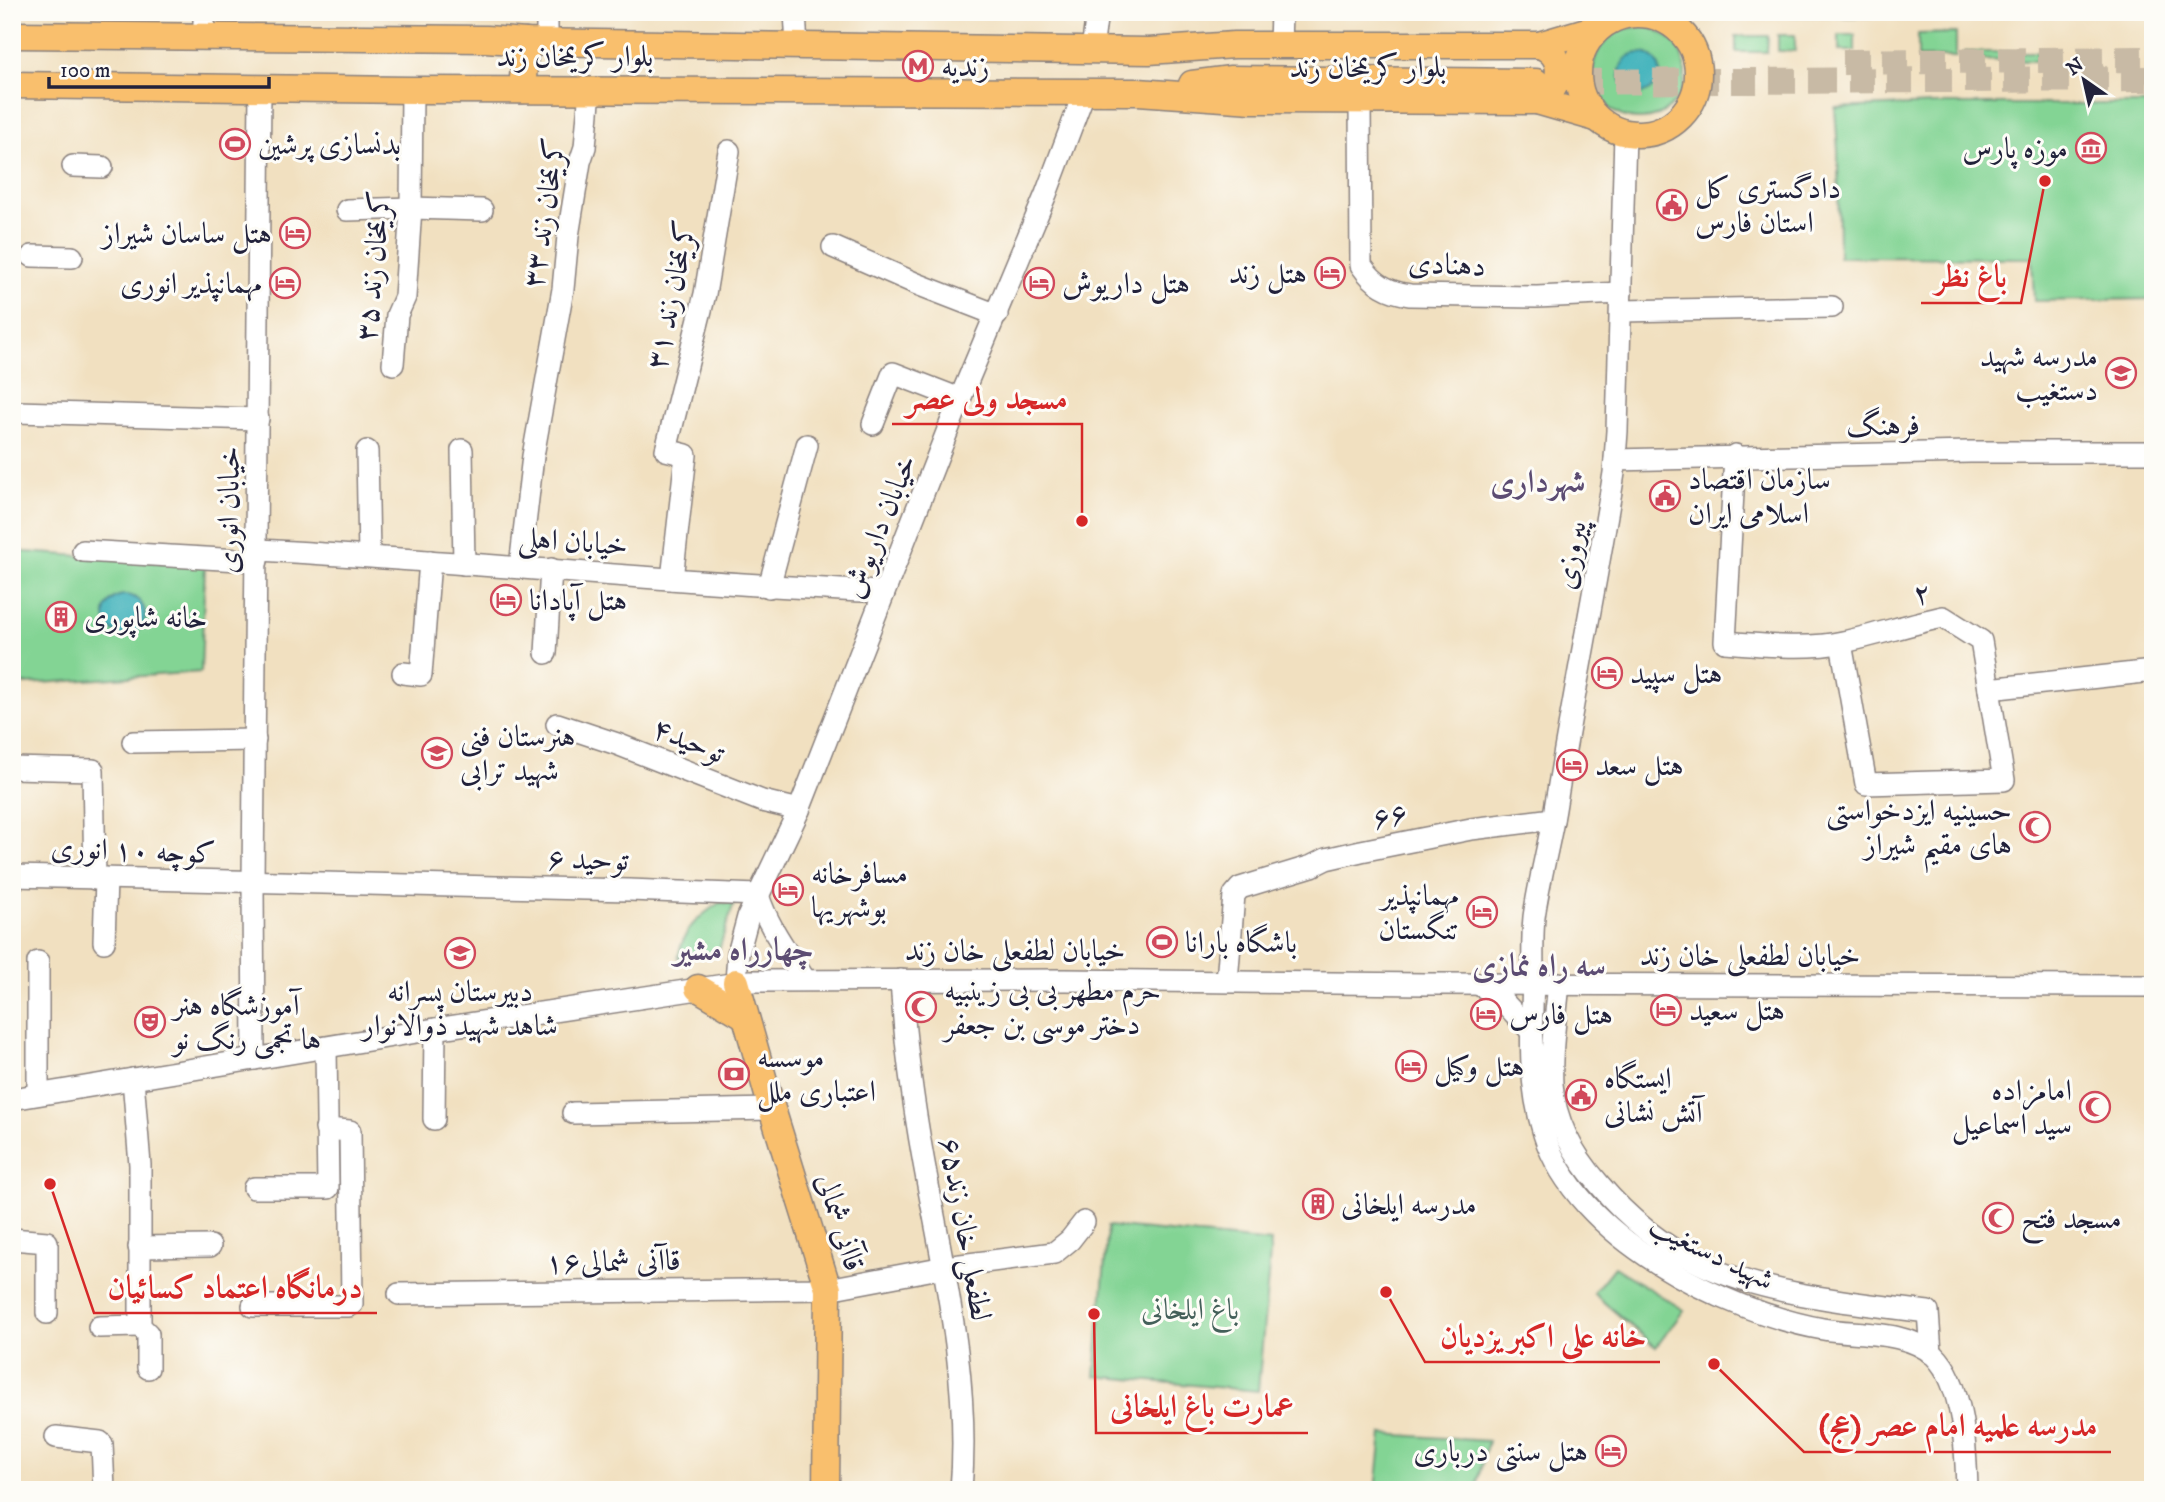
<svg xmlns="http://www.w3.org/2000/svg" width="2165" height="1502" font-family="'IM FELL DW Pica',Amiri,serif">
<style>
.green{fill:#83d494;stroke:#527b68;stroke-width:2}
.water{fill:#43b3bc;stroke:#326a7c;stroke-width:2}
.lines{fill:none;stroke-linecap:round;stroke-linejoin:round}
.major-tunnel{stroke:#c8baa5;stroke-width:26;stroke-dasharray:26 13;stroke-linecap:butt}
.minor-casing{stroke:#8a817e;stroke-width:24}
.major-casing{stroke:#8a817e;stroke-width:29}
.minor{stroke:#fff;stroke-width:21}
.major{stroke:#f9bf6d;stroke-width:26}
.labels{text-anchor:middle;stroke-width:6;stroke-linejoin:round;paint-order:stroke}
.street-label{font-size:30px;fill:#22223b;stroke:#fdfcf7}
.poi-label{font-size:30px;fill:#22223b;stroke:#fdfcf7;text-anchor:start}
.park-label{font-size:30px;fill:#44605a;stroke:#fdfcf7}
.neighbourhood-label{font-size:32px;font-weight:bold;fill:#5c4c72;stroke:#fdfcf7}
.leader{fill:none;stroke:#d62828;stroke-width:2.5}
.callout-dot{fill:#d62828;stroke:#fdfcf7;stroke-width:2.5}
.callout-label{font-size:32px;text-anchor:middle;font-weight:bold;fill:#d62828;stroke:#fdfcf7;stroke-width:6;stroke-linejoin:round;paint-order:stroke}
</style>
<rect width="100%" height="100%" fill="#fdfcf7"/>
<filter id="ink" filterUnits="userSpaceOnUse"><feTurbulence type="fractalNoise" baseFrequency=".0143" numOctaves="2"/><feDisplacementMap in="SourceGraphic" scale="14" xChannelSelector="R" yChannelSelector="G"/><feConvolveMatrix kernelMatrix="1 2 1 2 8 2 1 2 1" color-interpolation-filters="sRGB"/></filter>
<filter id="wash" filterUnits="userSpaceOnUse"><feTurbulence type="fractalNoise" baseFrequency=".00686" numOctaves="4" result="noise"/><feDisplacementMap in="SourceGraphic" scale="28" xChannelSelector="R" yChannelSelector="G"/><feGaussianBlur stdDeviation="1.57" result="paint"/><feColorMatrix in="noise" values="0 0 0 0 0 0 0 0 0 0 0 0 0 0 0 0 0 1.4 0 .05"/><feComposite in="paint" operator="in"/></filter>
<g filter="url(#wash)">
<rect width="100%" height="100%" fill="#f1e0c0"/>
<g class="green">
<rect x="1777" y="12" width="53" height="4"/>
<rect x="1838" y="12" width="68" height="5"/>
<circle cx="1639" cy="73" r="46"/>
<polygon points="1956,33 1956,57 1918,57 1918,34"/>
<rect x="1778" y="35" width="17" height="16"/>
<rect x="1839" y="35" width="16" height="16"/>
<polygon points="1736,36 1768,36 1767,52 1736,52"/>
<polygon points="1965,52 2037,52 2037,61 1965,60"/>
<polygon points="1936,104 2153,104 2153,299 2034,301 2032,258 1839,257 1838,151 1835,108"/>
<polygon points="12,551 205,565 201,672 12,685"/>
<path d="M719,903H734L717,956L678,958C684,929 695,919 719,903Z"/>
<polygon points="1108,1226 1271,1242 1258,1391 1095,1376"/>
<polygon points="1614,1267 1684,1310 1656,1347 1593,1293"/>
<polygon points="1382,1434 1488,1441 1475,1490 1376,1490"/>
</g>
<g class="water">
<circle cx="1640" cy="73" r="20"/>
<circle cx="125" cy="615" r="20"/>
</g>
</g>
<g filter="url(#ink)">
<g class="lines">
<g class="major-tunnel">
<polyline points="1843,62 2153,59"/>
<polyline points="1536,82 2153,79"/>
</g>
<g class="minor-casing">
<g id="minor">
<polyline points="547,12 547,41"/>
<polyline points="795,12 797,46"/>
<polyline points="204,37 204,12"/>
<polyline points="1280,45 1281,12"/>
<polyline points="1092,50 1097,12"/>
<path d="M1360,100L1361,265C1374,284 1388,292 1410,295L1537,297L1621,293"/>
<path d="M1625,133L1617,431L1614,473C1596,585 1573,697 1555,809C1549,845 1539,881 1534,917C1532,938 1533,960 1533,981C1531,1034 1528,1083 1544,1134C1576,1237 1723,1311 1823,1329C1857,1335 1907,1330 1934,1355C1964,1384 1966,1451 1967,1490"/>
<polyline points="73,166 102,167"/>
<polyline points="347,210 411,208 482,210"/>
<polyline points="833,247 917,284 997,315"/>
<polyline points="32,256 72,257"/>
<polyline points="1621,311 1832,307"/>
<polyline points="393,364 397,315 405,297 411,208 412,90"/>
<polyline points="17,412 258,419"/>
<polyline points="873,424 893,373 960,399"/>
<polyline points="462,450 464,564"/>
<polyline points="367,451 369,556"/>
<path d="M1735,455L1725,642C1761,645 1808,650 1843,642C1877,635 1909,624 1943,617L1981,641L2004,780L1866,784L1841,643"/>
<polyline points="1615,460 1970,452 2153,452"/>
<path d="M257,550C466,561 675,583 884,592"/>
<polyline points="83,551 257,561"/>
<polyline points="520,567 533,456 563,289 568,236 580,162 585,147 590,90"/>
<polyline points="672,579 686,455 666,450 705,294 729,151"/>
<polyline points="769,587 807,445"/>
<polyline points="546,653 551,569"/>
<polyline points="403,673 421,675 430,561"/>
<polyline points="1989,689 2153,671"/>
<polyline points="557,724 617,744 762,801 799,810"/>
<polyline points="133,742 255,740"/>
<polyline points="12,768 93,770 95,879"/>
<path d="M12,876L629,890L758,895C768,927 787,951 805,980"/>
<polyline points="104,942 106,879"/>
<polyline points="38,962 38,1094"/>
<path d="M901,980C905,1048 915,1117 928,1185C947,1285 970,1387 961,1490"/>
<polyline points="1227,981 1234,895 1240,888 1312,866 1326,859 1361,851 1471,829 1553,819"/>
<polyline points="736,982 738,954 748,917 799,810 960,399 1046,194 1084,93"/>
<path d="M1559,983C1556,1017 1550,1051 1552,1084C1555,1122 1575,1157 1599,1184C1626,1216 1661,1245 1699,1263C1764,1295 1856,1303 1928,1312L1931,1353"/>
<polyline points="1478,984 1497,995 1531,1031"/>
<polyline points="254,1059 253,883 260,88"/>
<polyline points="133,1079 140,1165 140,1326 148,1334 148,1368"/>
<polyline points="12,1099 435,1029 751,981 1065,980 1426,984 2153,986"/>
<polyline points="573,1113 772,1109"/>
<polyline points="434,1119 435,1029"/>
<polyline points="254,1188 328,1188 326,1048"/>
<polyline points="12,1239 47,1242 47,1313"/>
<polyline points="139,1247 210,1246"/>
<polyline points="399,1294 828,1289 945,1267 1054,1253 1070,1240 1084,1222"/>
<polyline points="253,1306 349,1306 352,1304 350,1131 326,1129"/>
<polyline points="99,1327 140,1326"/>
<polyline points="56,1437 100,1442 102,1444 104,1490"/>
</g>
</g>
<g class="major-casing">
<g id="major">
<circle cx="1638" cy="74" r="60"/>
<polyline points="12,35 486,39 526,42 1149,51 1234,45 1539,45 1600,27"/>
<polyline points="1192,84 1231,79 1536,82"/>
<polyline points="12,85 412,90 1138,92 1252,100 1537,101 1596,118"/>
<polyline points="522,90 526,42"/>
<path d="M1537,101C1543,97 1551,93 1554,86C1565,69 1556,50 1539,45"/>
<polyline points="736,982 772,1109 828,1289 826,1490"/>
<polyline points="698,988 745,1016"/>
</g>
</g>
<use href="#minor" class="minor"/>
<use href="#major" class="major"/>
</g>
</g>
<defs>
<g id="metro-ring" transform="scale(1.575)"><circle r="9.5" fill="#fdfcf7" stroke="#d1495b" stroke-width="1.5"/><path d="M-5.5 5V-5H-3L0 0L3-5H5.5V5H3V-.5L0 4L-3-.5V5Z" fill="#d1495b"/></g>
<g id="stadium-ring" transform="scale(1.575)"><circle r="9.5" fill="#fdfcf7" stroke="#d1495b" stroke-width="1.5"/><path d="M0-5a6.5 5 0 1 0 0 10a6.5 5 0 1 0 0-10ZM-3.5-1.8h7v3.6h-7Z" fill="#d1495b"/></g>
<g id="museum-ring" transform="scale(1.575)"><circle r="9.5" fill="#fdfcf7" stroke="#d1495b" stroke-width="1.5"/><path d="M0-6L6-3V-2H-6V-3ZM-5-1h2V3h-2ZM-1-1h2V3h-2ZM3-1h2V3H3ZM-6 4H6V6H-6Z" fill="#d1495b"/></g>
<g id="civic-ring" transform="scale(1.575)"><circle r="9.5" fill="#fdfcf7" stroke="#d1495b" stroke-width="1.5"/><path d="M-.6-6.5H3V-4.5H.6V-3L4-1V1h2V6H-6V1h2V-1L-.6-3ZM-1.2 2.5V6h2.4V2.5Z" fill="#d1495b"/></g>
<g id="hotel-ring" transform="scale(1.575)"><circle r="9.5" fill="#fdfcf7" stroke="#d1495b" stroke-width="1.5"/><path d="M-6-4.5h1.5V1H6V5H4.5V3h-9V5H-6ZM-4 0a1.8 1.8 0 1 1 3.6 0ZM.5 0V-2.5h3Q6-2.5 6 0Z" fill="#d1495b"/></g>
<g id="school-ring" transform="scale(1.575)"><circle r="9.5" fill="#fdfcf7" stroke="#d1495b" stroke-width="1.5"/><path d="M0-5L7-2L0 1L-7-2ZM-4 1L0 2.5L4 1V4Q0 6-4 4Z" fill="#d1495b"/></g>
<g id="building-ring" transform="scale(1.575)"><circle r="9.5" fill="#fdfcf7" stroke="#d1495b" stroke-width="1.5"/><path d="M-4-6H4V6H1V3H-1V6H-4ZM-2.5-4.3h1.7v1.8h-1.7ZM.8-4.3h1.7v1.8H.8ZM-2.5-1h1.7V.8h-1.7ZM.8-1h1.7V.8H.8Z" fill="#d1495b"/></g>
<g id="mosque-ring" transform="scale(1.575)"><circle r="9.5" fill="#fdfcf7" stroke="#d1495b" stroke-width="1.5"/><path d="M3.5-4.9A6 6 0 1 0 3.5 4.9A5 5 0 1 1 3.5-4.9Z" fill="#d1495b"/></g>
<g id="theatre-ring" transform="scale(1.575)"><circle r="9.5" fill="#fdfcf7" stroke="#d1495b" stroke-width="1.5"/><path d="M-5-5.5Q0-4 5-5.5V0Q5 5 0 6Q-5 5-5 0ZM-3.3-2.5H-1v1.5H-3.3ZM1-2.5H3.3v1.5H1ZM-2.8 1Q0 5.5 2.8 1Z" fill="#d1495b"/></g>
<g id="bank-ring" transform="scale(1.575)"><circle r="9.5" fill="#fdfcf7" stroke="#d1495b" stroke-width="1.5"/><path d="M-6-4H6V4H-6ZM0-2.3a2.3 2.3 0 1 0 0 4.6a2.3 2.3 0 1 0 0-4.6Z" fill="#d1495b"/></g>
</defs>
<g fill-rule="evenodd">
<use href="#metro-ring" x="918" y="66"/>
<use href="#stadium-ring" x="235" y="144"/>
<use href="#museum-ring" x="2091" y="148"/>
<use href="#civic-ring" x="1672" y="205"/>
<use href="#hotel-ring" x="295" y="233"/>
<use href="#hotel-ring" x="1330" y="273"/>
<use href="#hotel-ring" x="285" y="283"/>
<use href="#hotel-ring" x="1039" y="283"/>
<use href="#school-ring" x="2121" y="373"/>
<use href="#civic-ring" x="1665" y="496"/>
<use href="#hotel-ring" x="506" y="600"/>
<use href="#building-ring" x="61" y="617"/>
<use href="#hotel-ring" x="1607" y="673"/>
<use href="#school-ring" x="437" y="753"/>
<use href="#hotel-ring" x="1572" y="765"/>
<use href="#mosque-ring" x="2035" y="827"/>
<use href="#hotel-ring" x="788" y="890"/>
<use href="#hotel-ring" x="1482" y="912"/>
<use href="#stadium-ring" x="1162" y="942"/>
<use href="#school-ring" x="460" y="953"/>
<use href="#mosque-ring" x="921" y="1007"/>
<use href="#hotel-ring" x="1666" y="1010"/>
<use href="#hotel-ring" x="1486" y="1014"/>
<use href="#theatre-ring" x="150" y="1022"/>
<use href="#hotel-ring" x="1411" y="1066"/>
<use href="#bank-ring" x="734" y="1074"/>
<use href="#civic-ring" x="1581" y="1095"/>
<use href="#mosque-ring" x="2095" y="1107"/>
<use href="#building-ring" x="1318" y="1204"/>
<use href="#mosque-ring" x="1998" y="1218"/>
<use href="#hotel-ring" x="1611" y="1451"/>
</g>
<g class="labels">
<g class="street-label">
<text x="575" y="66">بلوار کریمخان زند</text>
<text x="1368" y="77">بلوار کریمخان زند</text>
<text transform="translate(544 213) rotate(-81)" y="10">کریمخان زند ۳۳</text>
<text transform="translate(1447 264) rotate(3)" y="10">دهنادی</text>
<text transform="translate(373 266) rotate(-84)" y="10">کریمخان زند ۳۵</text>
<text transform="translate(671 295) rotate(-78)" y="10">کریمخان زند ۳۱</text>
<text transform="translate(1883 425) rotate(-1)" y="10">فرهنگ</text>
<text transform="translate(228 510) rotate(-89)" y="10">خیابان انوری</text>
<text transform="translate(879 526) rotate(-68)" y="10">خیابان داریوش</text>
<text transform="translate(573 541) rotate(4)" y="10">خیابان اهلی</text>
<text transform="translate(1570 555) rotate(-80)" y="10">پیروزی</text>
<text transform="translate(1922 593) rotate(-6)" y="10">۲</text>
<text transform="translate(689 740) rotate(22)" y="10">توحید۴</text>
<text transform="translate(1390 815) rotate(-10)" y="10">۶۶</text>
<text transform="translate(133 850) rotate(2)" y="10">کوچه ۱۰ انوری</text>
<text transform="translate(588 859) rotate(1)" y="10">۶ توحید</text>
<text x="1015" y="960">خیابان لطفعلی خان زند</text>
<text x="1750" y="965">خیابان لطفعلی خان زند</text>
<text transform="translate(841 1222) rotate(73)" y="10">قاآنی شمالی</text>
<text transform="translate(966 1229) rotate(80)" y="10">لطفعلی خان زند۶۵</text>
<text transform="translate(1712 1252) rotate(26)" y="10">شهید دستغیب</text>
<text transform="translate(613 1261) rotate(-1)" y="10">قاآنی شمالی۱۶</text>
</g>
<g class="poi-label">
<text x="941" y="76">زندیه</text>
<text x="258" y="154">بدنسازی پرشین</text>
<text x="2068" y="158" text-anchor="end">موزه پارس</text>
<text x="1695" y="198">دادگستری کل<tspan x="1695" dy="34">استان فارس</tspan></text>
<text x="272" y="243" text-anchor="end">هتل ساسان شیراز</text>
<text x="1307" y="283" text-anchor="end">هتل زند</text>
<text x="262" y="293" text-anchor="end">مهمانپذیر انوری</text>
<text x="1062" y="293">هتل داریوش</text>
<text x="2098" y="366" text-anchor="end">مدرسه شهید<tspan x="2098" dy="34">دستغیب</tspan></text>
<text x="1688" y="489">سازمان اقتصاد<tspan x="1688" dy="34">اسلامی ایران</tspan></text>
<text x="529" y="610">هتل آپادانا</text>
<text x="84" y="627">خانه شاپوری</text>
<text x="1630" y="683">هتل سپید</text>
<text x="460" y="746">هنرستان فنی<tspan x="460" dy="34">شهید ترابی</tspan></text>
<text x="1595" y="775">هتل سعد</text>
<text x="2012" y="820" text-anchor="end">حسینیه ایزدخواستی<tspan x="2012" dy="34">های مقیم شیراز</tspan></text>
<text x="811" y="883">مسافرخانه<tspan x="811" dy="34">بوشهریها</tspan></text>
<text x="1459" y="905" text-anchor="end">مهمانپذیر<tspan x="1459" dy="34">تنگستان</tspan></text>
<text x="1185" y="952">باشگاه بارانا</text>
<text x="944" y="1000">حرم مطهر بی بی زینبیه<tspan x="944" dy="34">دختر موسی بن جعفر</tspan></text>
<text x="460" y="1001" text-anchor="middle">دبیرستان پسرانه<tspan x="460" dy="34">شاهد شهید ذوالانوار</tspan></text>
<text x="173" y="1015">آموزشگاه هنر<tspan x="173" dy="34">ها تجمی رنگ نو</tspan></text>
<text x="1689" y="1020">هتل سعيد</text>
<text x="1509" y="1024">هتل فارس</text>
<text x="757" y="1067">موسسه<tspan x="757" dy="34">اعتباری ملل</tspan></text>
<text x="1434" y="1076">هتل وکیل</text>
<text x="1604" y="1088">ایستگاه<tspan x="1604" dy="34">آتش نشانی</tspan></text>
<text x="2072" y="1100" text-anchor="end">امامزاده<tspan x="2072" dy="34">سید اسماعیل</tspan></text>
<text x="1341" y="1214">مدرسه ایلخانی</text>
<text x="2021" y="1228">مسجد فتح</text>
<text x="1588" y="1461" text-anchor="end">هتل سنتی درباری</text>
</g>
<g class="park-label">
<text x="1190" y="1319">باغ ایلخانی</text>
</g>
<g class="neighbourhood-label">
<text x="1538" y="492">شهرداری</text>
<text x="744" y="960">چهارراه مشیر</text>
<text x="1539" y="976">سه راه نمازی</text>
</g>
</g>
<path class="leader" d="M2045 181L2021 303H1921M1082 521L1082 424H892M50 1184L94 1313H377M1386 1292L1425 1362H1660M1094 1314L1096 1433H1308M1714 1364L1804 1452H2111"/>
<g class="callout-dot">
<circle cx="2045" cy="181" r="7"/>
<circle cx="1082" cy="521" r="7"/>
<circle cx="50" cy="1184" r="7"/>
<circle cx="1386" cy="1292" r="7"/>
<circle cx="1094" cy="1314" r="7"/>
<circle cx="1714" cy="1364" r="7"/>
</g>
<g class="callout-label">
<text x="1971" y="287">باغ نظر</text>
<text x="987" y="409">مسجد ولی عصر</text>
<text x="235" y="1298">درمانگاه اعتماد کسائیان</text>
<text x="1543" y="1347">خانه علی اکبر یزدیان</text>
<text x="1202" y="1417">عمارت باغ ایلخانی</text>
<text x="1958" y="1436">مدرسه علمیه امام عصر (عج)</text>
</g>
<rect width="2165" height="1502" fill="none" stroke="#fdfcf7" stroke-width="42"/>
<g transform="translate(2084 80) rotate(326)" stroke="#fdfcf7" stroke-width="5" paint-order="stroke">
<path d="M0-5L12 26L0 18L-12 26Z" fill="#22223b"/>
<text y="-10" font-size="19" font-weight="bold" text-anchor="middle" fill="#22223b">N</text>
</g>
<path d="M49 77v10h220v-10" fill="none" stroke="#22223b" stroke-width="3.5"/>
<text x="60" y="77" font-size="21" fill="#22223b" stroke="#fdfcf7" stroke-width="5" paint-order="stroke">100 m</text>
</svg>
